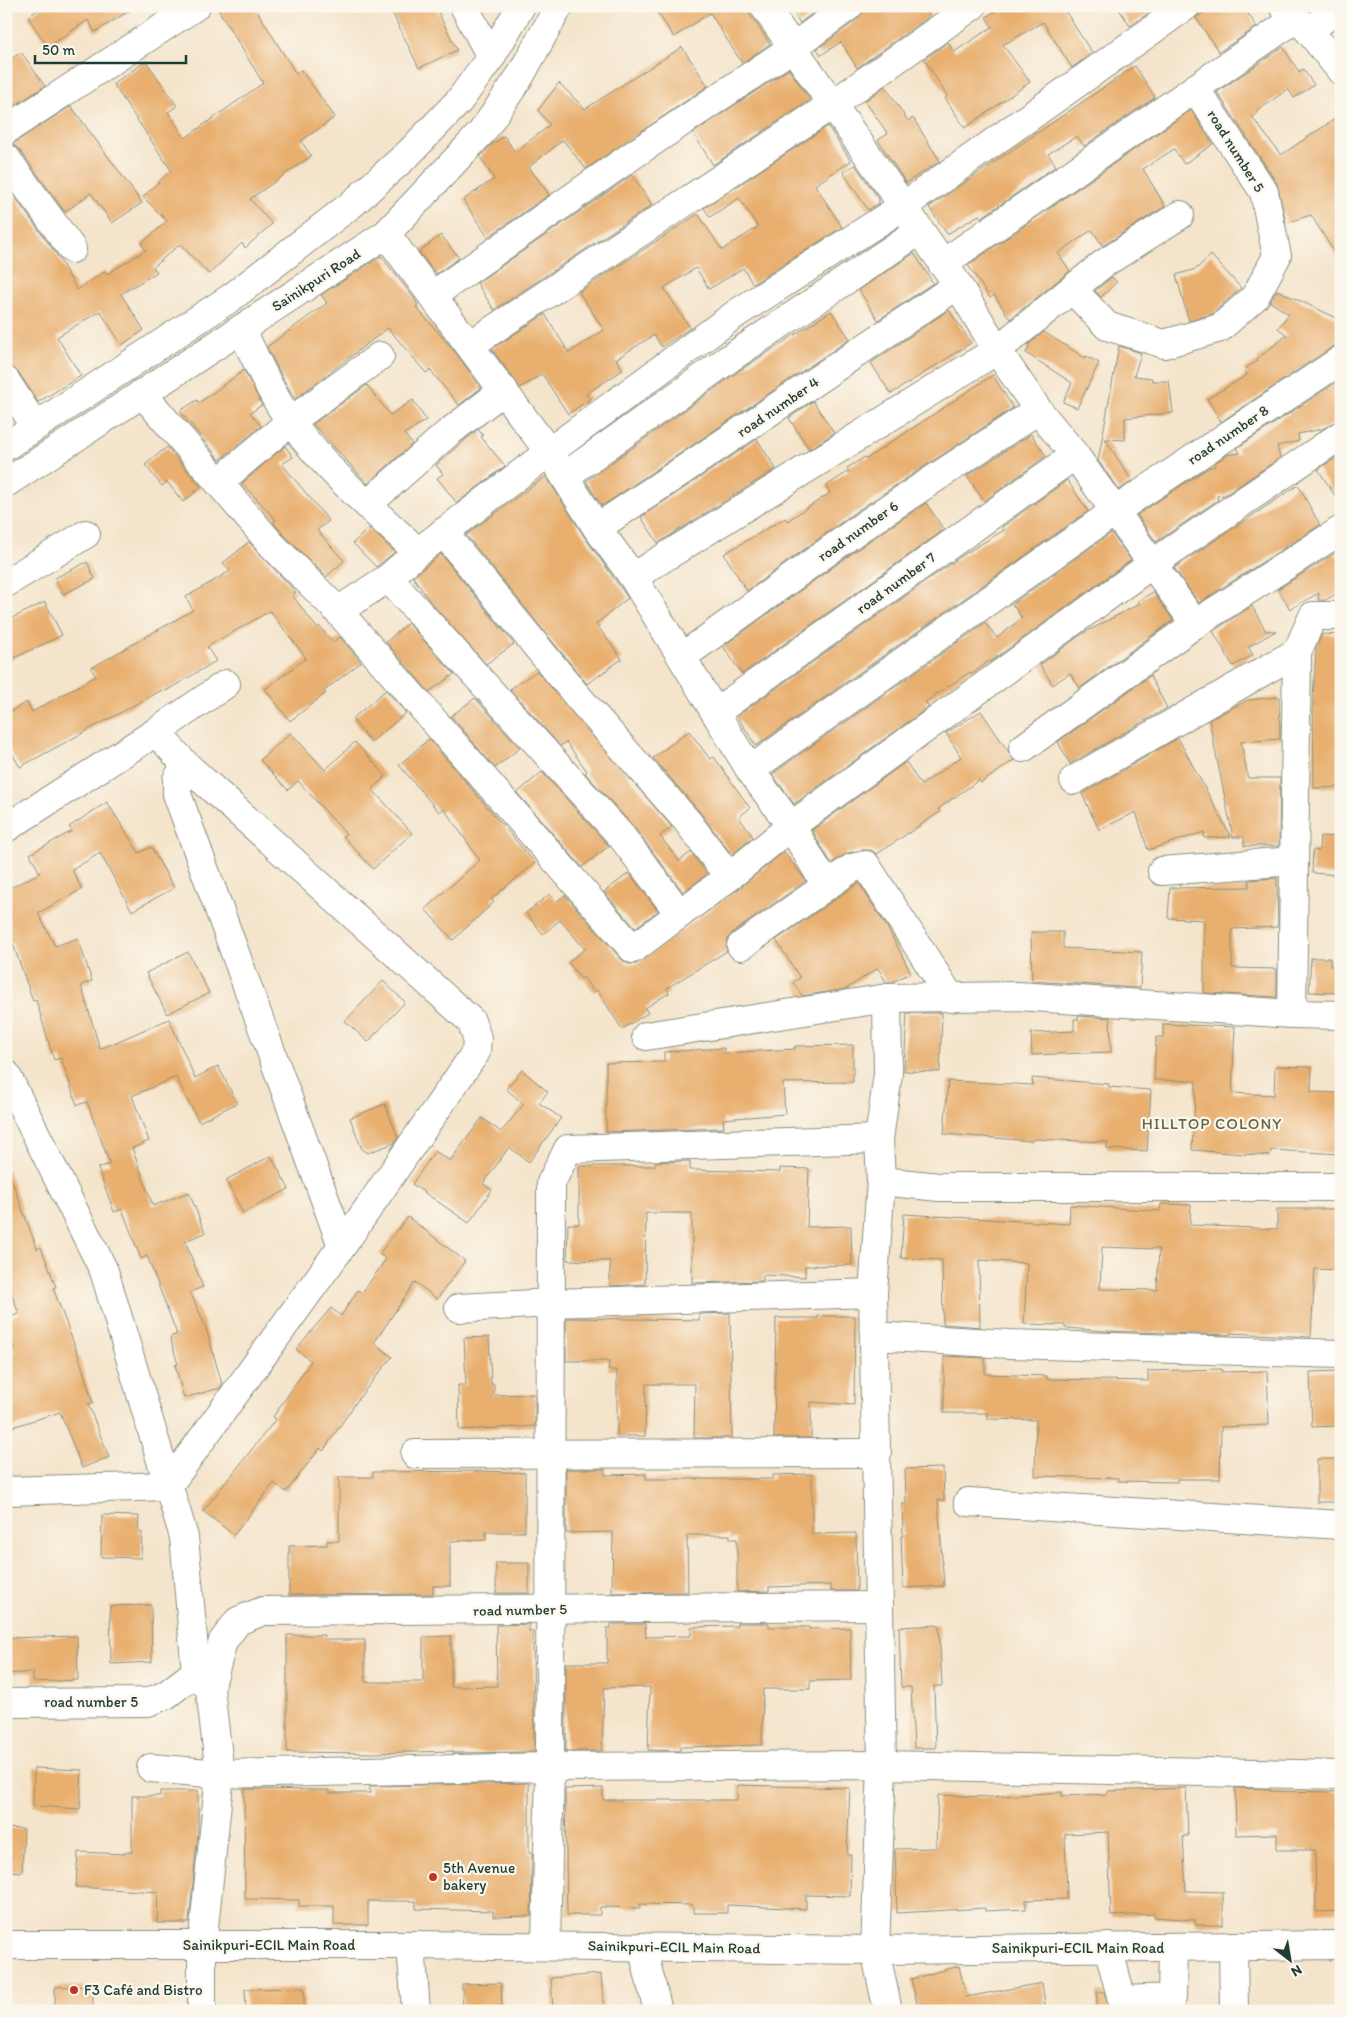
<svg xmlns="http://www.w3.org/2000/svg" width="1347" height="2017" font-family="Itim,sans-serif">
<style>
.building{fill:#e8af6e;fill-rule:evenodd}
.lines{fill:none;stroke-linecap:round;stroke-linejoin:round}
.minor-casing{stroke:#8a9080;stroke-width:30}
.major-casing{stroke:#8a9080;stroke-width:30}
.minor{stroke:#fff;stroke-width:28}
.major{stroke:#fff;stroke-width:28}
.poi-dot{fill:#c8321e;stroke:#fbf7ec;stroke-width:2}
.labels{text-anchor:middle;stroke-width:4.5;stroke-linejoin:round;paint-order:stroke}
.street-label{font-size:15px;fill:#1f3d34;stroke:#fbf7ec}
.poi-label{font-size:15px;fill:#1f3d34;stroke:#fbf7ec;text-anchor:start}
.neighbourhood-label{font-size:16px;letter-spacing:1px;fill:#656548;stroke:#fbf7ec}
</style>
<rect width="100%" height="100%" fill="#fbf7ec"/>
<filter id="ink" filterUnits="userSpaceOnUse"><feTurbulence type="fractalNoise" baseFrequency=".02" numOctaves="2"/><feDisplacementMap in="SourceGraphic" scale="10" xChannelSelector="R" yChannelSelector="G"/><feConvolveMatrix kernelMatrix="1 2 1 2 8 2 1 2 1" color-interpolation-filters="sRGB"/></filter>
<filter id="wash" filterUnits="userSpaceOnUse"><feTurbulence type="fractalNoise" baseFrequency=".0096" numOctaves="4" result="noise"/><feDisplacementMap in="SourceGraphic" scale="20" xChannelSelector="R" yChannelSelector="G"/><feGaussianBlur stdDeviation="1.12" result="paint"/><feColorMatrix in="noise" values="0 0 0 0 0 0 0 0 0 0 0 0 0 0 0 0 0 1.4 0 .05"/><feComposite in="paint" operator="in"/></filter>
<g filter="url(#wash)">
<rect width="100%" height="100%" fill="#f4e4cb"/>
<g id="blocks">
<g class="building">
<polygon points="43,6 137,6 95,32 88,20 48,47 28,17"/>
<polygon points="216,6 254,6 296,74 301,70 335,117 301,141 311,156 250,199 272,224 245,248 242,243 209,274 180,244 153,267 157,272 121,294 144,330 122,345 100,311 57,337 81,376 38,402 19,373 11,367 6,359 6,185 57,255 77,290 105,271 107,274 146,250 141,244 167,221 143,197 171,170 113,84 146,61 177,106 168,112 185,138 263,83"/>
<polygon points="389,6 435,6 457,50 419,68"/>
<polygon points="653,6 744,6 770,44 742,63 710,13 674,37"/>
<polygon points="789,6 822,6 800,23"/>
<polygon points="864,6 924,6 930,16 857,68 841,42 821,55 817,49 858,19"/>
<polygon points="1004,6 1069,6 1064,9 1092,53 1072,68 1043,22 1036,26 1003,45 1030,82 965,128 945,98 947,96 924,59 948,42 954,52 992,27 986,17"/>
<polygon points="1117,6 1159,6 1130,26"/>
<polygon points="1213,6 1243,6 1257,27 1219,52 1196,18"/>
<polygon points="682,47 708,86 586,169 563,140 529,167 549,195 488,237 463,200 494,179 480,157 491,145 504,136 515,152 550,125 538,110 559,83 585,109"/>
<polygon points="1283,47 1299,72 1303,69 1314,85 1294,98 1288,89 1256,112 1257,114 1252,117 1281,155 1341,115 1341,263 1311,215 1286,223 1277,183 1217,92"/>
<polygon points="21,52 45,86 6,111 6,63"/>
<polygon points="1135,66 1155,97 1084,146 1077,136 1048,154 1056,166 981,218 979,215 947,234 929,207"/>
<polygon points="789,69 810,100 713,165 693,133"/>
<polygon points="885,86 908,121 913,118 940,161 906,183 878,140 888,134 865,101"/>
<polygon points="71,106 142,203 112,223 91,193 65,212 19,149 12,144"/>
<polygon points="1191,110 1213,144 1184,164 1174,149 1143,169 1165,206 1103,246 1092,230 1058,253 1070,271 1010,319 994,295 990,298 968,265"/>
<polygon points="828,126 851,161 815,185 842,227 753,284 743,268 709,289 696,268 664,288 690,328 662,347 654,335 616,359 623,370 586,394 590,399 568,414 542,374 520,388 492,349 545,314 569,353 604,330 579,292 698,214 722,250 758,227 739,198 710,217 704,208"/>
<polygon points="855,165 879,199 879,203 868,210 843,172"/>
<polygon points="632,175 652,205 494,310 477,283"/>
<polygon points="441,235 459,258 436,274 419,252"/>
<polygon points="914,253 933,283 878,320 859,290"/>
<polygon points="1211,255 1241,288 1212,314 1189,321 1176,275 1196,269"/>
<polygon points="381,256 414,298 418,305 416,307 456,353 481,388 459,405 430,370 426,373 388,328 295,399 283,379 267,347 327,303 321,295"/>
<polygon points="1112,277 1117,282 1101,297 1095,291"/>
<polygon points="1277,290 1341,320 1341,344 1332,347 1221,422 1207,399 1247,375 1244,369 1258,361 1257,359 1287,335 1278,328 1289,314 1270,302"/>
<polygon points="949,310 971,343 891,394 871,363"/>
<polygon points="831,311 850,339 602,506 586,481 739,371"/>
<polygon points="1044,332 1085,358 1086,356 1099,363 1077,408 1063,402 1072,383 1026,353 1029,347 1028,345"/>
<polygon points="1119,346 1141,353 1134,376 1152,378 1152,381 1169,381 1173,413 1125,418 1125,440 1105,439 1132,481 1119,490 1098,461"/>
<polygon points="244,370 262,405 250,413 261,426 220,460 180,411 197,400 199,403"/>
<polygon points="993,375 1013,408 854,513 747,591 724,554 785,518 787,521 830,493 826,486 849,471 847,468 865,457 866,459"/>
<polygon points="1341,379 1341,420 1322,429 1298,434 1299,441 1277,446 1280,458 1225,495 1217,496 1218,500 1156,542 1137,515 1208,468 1215,466 1215,463 1227,455 1240,453 1237,448"/>
<polygon points="367,385 390,415 413,400 426,420 404,434 412,444 368,484 313,424"/>
<polygon points="813,401 834,433 809,449 789,418"/>
<polygon points="478,429 483,436 481,437 505,466 457,503 437,478 443,474 436,465"/>
<polygon points="1031,434 1046,456 984,501 967,476"/>
<polygon points="757,439 776,469 658,543 641,517"/>
<polygon points="285,446 293,457 282,464 329,521 317,530 344,561 326,577 283,534 273,522 276,520 242,483"/>
<polygon points="167,447 201,487 183,502 167,482 162,486 145,465"/>
<polygon points="1341,455 1341,505 1318,469"/>
<polygon points="546,476 584,536 628,598 596,624 622,659 587,684 466,535"/>
<polygon points="1067,480 1088,511 756,746 737,716 963,555 1004,530 1002,527"/>
<polygon points="1298,485 1320,525 1199,603 1174,568"/>
<polygon points="926,503 944,530 742,674 723,646 872,539"/>
<polygon points="369,528 395,552 376,567 353,543"/>
<polygon points="1111,533 1131,560 990,662 989,661 972,674 970,672 925,702 929,707 794,804 772,774 985,623 997,638 1022,618 1012,604"/>
<polygon points="249,542 296,592 292,595 317,628 319,626 333,642 340,637 361,662 324,691 326,693 290,721 265,689 306,658 270,611 207,647 216,661 166,691 164,689 20,767 6,744 6,714 27,702 32,712 96,676 91,668 193,610 186,597 230,571 223,563"/>
<polygon points="1335,553 1341,564 1341,592 1325,600 1318,600 1319,593 1290,609 1278,589"/>
<polygon points="441,554 514,644 486,664 431,603 413,577"/>
<polygon points="87,562 95,579 63,594 55,578"/>
<polygon points="1153,592 1173,620 1080,688 1070,673 1053,685 1040,665 1082,634 1139,604 1138,601"/>
<polygon points="45,602 62,635 6,662 6,621"/>
<polygon points="1252,606 1266,631 1276,631 1248,647 1253,655 1233,666 1213,631"/>
<polygon points="408,623 454,674 429,692 386,642"/>
<polygon points="1322,634 1341,635 1341,787 1314,788 1313,699 1316,649"/>
<polygon points="537,671 672,827 660,836 679,861 691,852 707,874 683,892 634,827 585,773 587,771 566,742 560,746 510,689"/>
<polygon points="1150,676 1167,708 1070,764 1058,742"/>
<polygon points="386,690 406,713 371,742 352,719"/>
<polygon points="1279,697 1280,739 1241,742 1248,778 1280,778 1279,846 1244,846 1244,837 1233,837 1209,720 1248,700"/>
<polygon points="475,698 520,748 495,768 451,716"/>
<polygon points="981,711 1014,760 981,783 979,780 938,809 940,812 877,854 871,850 863,850 848,853 831,863 812,830 906,762 921,785 961,757 946,733"/>
<polygon points="689,731 710,759 714,757 750,808 739,817 753,837 732,855 699,811 653,758"/>
<polygon points="291,733 325,770 355,742 386,776 372,789 412,833 373,869 343,836 346,834 298,781 288,790 260,760"/>
<polygon points="1178,738 1231,837 1204,838 1204,832 1148,850 1136,812 1099,830 1082,794"/>
<polygon points="429,739 535,863 491,899 494,902 453,940 425,909 480,860 444,809 439,812 399,765"/>
<polygon points="542,772 609,846 582,867 517,793"/>
<polygon points="107,802 139,853 151,847 174,888 132,911 100,853 72,870 82,889 38,913 55,946 78,938 92,981 81,985 100,1049 169,1019 195,1078 218,1066 237,1103 199,1122 176,1077 132,1096 149,1141 132,1148 153,1206 189,1192 205,1233 185,1241 203,1287 190,1292 205,1325 222,1384 220,1388 184,1398 175,1365 178,1364 170,1337 177,1334 147,1256 141,1259 122,1209 114,1212 98,1168 110,1164 87,1102 77,1105 61,1058 54,1060 36,1000 33,1001 12,941 6,944 6,890 40,873 30,854 72,831 69,827"/>
<polygon points="1320,836 1341,837 1341,875 1312,873 1313,850 1319,851"/>
<polygon points="784,852 806,881 732,933 727,940 727,951 667,988 669,993 645,1008 648,1013 622,1029 597,990 594,992 583,977 581,979 568,962 585,949 560,920 543,934 526,913 550,894 557,901 565,895 621,959 628,964 636,964 738,889"/>
<polygon points="629,873 658,911 635,928 604,892"/>
<polygon points="1277,878 1278,927 1232,929 1232,968 1277,969 1277,997 1204,993 1204,920 1168,918 1170,888 1249,887 1249,880"/>
<polygon points="859,883 887,927 911,973 892,982 886,982 878,968 846,989 802,996 793,982 800,978 776,940"/>
<polygon points="1031,932 1063,932 1063,948 1142,952 1140,988 1032,981"/>
<polygon points="188,952 209,993 167,1014 146,973"/>
<polygon points="1311,958 1330,958 1330,966 1341,966 1341,993 1309,992"/>
<polygon points="383,981 405,1002 368,1042 345,1021"/>
<polygon points="907,1013 942,1013 940,1072 904,1071"/>
<polygon points="1078,1016 1110,1018 1111,1052 1032,1055 1031,1033 1074,1031 1074,1019 1078,1019"/>
<polygon points="1163,1024 1235,1027 1232,1093 1274,1095 1275,1066 1312,1067 1311,1092 1341,1093 1341,1154 1271,1150 1270,1156 1192,1150 1196,1081 1154,1080 1156,1037 1163,1037"/>
<polygon points="853,1045 853,1082 783,1083 785,1114 723,1119 724,1128 606,1132 606,1063 664,1062 664,1052 724,1048 724,1053 795,1049 795,1046"/>
<polygon points="522,1070 548,1092 539,1103 561,1118 529,1162 509,1147 483,1184 492,1190 469,1223 412,1184 435,1151 450,1161 482,1118 501,1132 524,1104 506,1089"/>
<polygon points="1032,1078 1109,1084 1109,1087 1151,1090 1147,1151 1107,1149 1107,1142 1033,1139 1032,1141 944,1134 948,1081 1033,1085"/>
<polygon points="385,1104 398,1138 394,1143 368,1153 362,1149 350,1118"/>
<polygon points="271,1156 289,1189 243,1213 226,1180"/>
<polygon points="690,1161 690,1170 780,1172 780,1168 809,1169 807,1227 851,1226 852,1265 805,1266 805,1277 763,1275 763,1281 692,1283 692,1213 646,1213 645,1284 610,1286 610,1261 567,1260 568,1224 579,1224 579,1166 655,1166 655,1162"/>
<polygon points="8,1170 37,1249 41,1247 56,1287 53,1288 79,1357 93,1403 88,1404 109,1457 82,1468 60,1412 6,1429 6,1353 15,1352 6,1328 6,1318 19,1314 6,1279 6,1171"/>
<path d="M1161,1204L1191,1205L1190,1225L1277,1229V1209H1341V1270L1315,1269L1311,1337L1230,1333V1335L1106,1331L1065,1328V1325L1024,1324L1027,1263L979,1260L980,1327L943,1324L942,1260L901,1258L904,1214L1069,1224L1070,1205L1160,1211ZM1102,1247L1159,1249L1157,1290L1100,1289Z"/>
<polygon points="408,1217 465,1261 437,1299 415,1282 374,1343 392,1357 359,1398 323,1451 320,1448 286,1492 274,1483 234,1535 203,1511 276,1419 273,1417 311,1361 296,1349 331,1308 341,1316 358,1290 362,1293 386,1259 379,1254"/>
<polygon points="730,1313 732,1438 694,1438 695,1384 646,1384 645,1436 617,1436 617,1370 608,1370 609,1361 566,1361 566,1318 699,1320 699,1314"/>
<polygon points="818,1316 855,1316 854,1405 811,1402 811,1438 774,1438 776,1318 818,1318"/>
<polygon points="489,1337 491,1384 494,1384 494,1395 535,1394 535,1426 459,1430 458,1385 466,1385 464,1338"/>
<polygon points="944,1356 985,1358 985,1374 1047,1376 1047,1379 1148,1381 1148,1371 1222,1369 1222,1372 1267,1371 1269,1425 1221,1427 1220,1479 1177,1479 1177,1482 1118,1481 1118,1478 1035,1476 1036,1420 988,1419 988,1413 944,1413"/>
<polygon points="1341,1371 1341,1426 1312,1427 1310,1372"/>
<rect x="1317" y="1459" width="24" height="43"/>
<polygon points="943,1468 944,1500 938,1500 944,1586 903,1588 901,1536 903,1536 902,1504 906,1504 905,1469"/>
<polygon points="566,1469 605,1469 605,1475 646,1474 646,1479 773,1479 773,1475 812,1474 812,1534 856,1533 857,1591 831,1591 831,1585 769,1587 769,1591 737,1592 737,1539 730,1539 730,1535 687,1535 688,1592 612,1593 613,1532 566,1533"/>
<polygon points="486,1471 525,1473 525,1532 486,1532 486,1540 450,1541 450,1586 433,1586 433,1594 289,1595 289,1546 327,1545 327,1541 339,1541 339,1477 373,1477 373,1472"/>
<polygon points="102,1515 139,1516 138,1532 142,1532 141,1558 101,1557"/>
<rect x="496" y="1563" width="33" height="30"/>
<polygon points="151,1605 152,1662 111,1664 110,1606"/>
<polygon points="737,1623 769,1623 769,1627 809,1627 809,1629 850,1628 851,1680 810,1681 810,1689 763,1689 762,1745 680,1747 680,1751 648,1750 650,1687 604,1688 602,1751 566,1751 566,1663 607,1663 607,1628 611,1628 611,1624 645,1624 646,1637 691,1636 691,1627 737,1626"/>
<polygon points="529,1624 529,1631 533,1631 534,1752 453,1753 453,1751 373,1753 287,1752 287,1635 324,1635 324,1640 365,1640 365,1682 423,1682 423,1637 451,1636 451,1687 497,1686 496,1625"/>
<polygon points="939,1625 942,1686 934,1686 936,1748 914,1748 911,1687 901,1687 899,1627"/>
<polygon points="77,1636 78,1680 33,1682 33,1672 6,1674 6,1638"/>
<polygon points="34,1768 82,1770 80,1809 33,1806"/>
<polygon points="529,1783 529,1853 532,1853 531,1916 493,1917 493,1911 416,1909 416,1901 368,1901 368,1925 334,1925 334,1906 299,1906 299,1900 245,1899 244,1789 329,1790 329,1793 370,1793 370,1786"/>
<polygon points="737,1785 850,1788 847,1855 851,1855 850,1896 806,1895 806,1909 727,1905 727,1913 693,1913 693,1905 640,1904 640,1908 600,1907 600,1915 567,1915 565,1789 603,1788 603,1800 737,1800"/>
<polygon points="1186,1788 1188,1836 1183,1836 1186,1891 1223,1892 1223,1925 1195,1925 1195,1920 1154,1917 1155,1914 1111,1916 1108,1832 1065,1834 1067,1899 1026,1900 1026,1909 985,1911 985,1908 897,1913 895,1849 936,1848 938,1795 989,1797 1062,1792 1062,1796 1108,1794 1108,1791"/>
<polygon points="1235,1788 1270,1789 1270,1791 1341,1792 1341,1911 1316,1912 1315,1850 1277,1850 1277,1834 1236,1835"/>
<polygon points="160,1791 198,1791 198,1831 189,1923 157,1923 158,1892 76,1887 78,1852 125,1854 125,1852 132,1852 132,1796 160,1796"/>
<polygon points="6,1828 24,1829 22,1872 6,1871"/>
<polygon points="959,1966 966,1997 1042,1983 1046,2011 919,2011 911,1979"/>
<polygon points="601,1974 604,2011 553,2011 551,1978"/>
<polygon points="501,1983 502,2011 463,2011 462,1984"/>
<polygon points="93,1986 93,2011 55,2011 55,1987"/>
<polygon points="304,1988 304,2011 246,2011 245,1989"/>
<polygon points="1097,1992 1104,1992 1111,2011 1097,2011"/>
</g>
</g>
</g>
<g filter="url(#ink)">
<use href="#blocks" fill-opacity="0" stroke="#8a9080" stroke-width="1"/>
<g class="lines">
<g class="minor-casing">
<g id="minor">
<polyline points="464,6 491,57"/>
<polyline points="764,6 958,285 997,350 1038,410 1075,455 1195,624"/>
<polyline points="1283,6 1309,31 1341,71"/>
<polyline points="1309,31 1340,6"/>
<polyline points="6,130 196,6"/>
<polyline points="6,158 72,249"/>
<polyline points="386,234 549,452 597,528 633,577 750,770 791,826 826,885"/>
<polyline points="942,264 1295,19"/>
<polyline points="1073,290 1107,326 1164,344 1220,328 1255,297 1277,256 1264,192 1195,88"/>
<polyline points="433,295 630,157 792,48 849,6"/>
<path d="M241,329C254,354 265,381 279,404C314,460 370,507 418,552"/>
<polyline points="470,345 833,104 972,6"/>
<polyline points="6,381 35,426"/>
<polyline points="142,393 272,545 338,611 633,949 729,877 791,826 1152,564 1341,435"/>
<polyline points="565,476 730,358 919,231"/>
<polyline points="219,482 291,421 380,356"/>
<polyline points="368,504 448,433 504,390"/>
<polyline points="597,528 958,285"/>
<polyline points="443,532 578,697 687,821 729,877"/>
<polyline points="633,577 997,350 1103,264 1180,215"/>
<polyline points="388,578 622,837 680,914"/>
<polyline points="6,583 86,534"/>
<polyline points="338,611 388,578 418,552 549,452 737,313 902,207 1186,6"/>
<polyline points="682,657 863,526 1038,410"/>
<polyline points="716,712 1075,455"/>
<polyline points="1023,748 1195,624 1341,530"/>
<polyline points="186,765 177,779 177,794 342,1246"/>
<polyline points="750,770 1115,511 1341,360"/>
<polyline points="1074,780 1297,652"/>
<polyline points="6,828 156,732 226,684"/>
<polyline points="1162,871 1293,861"/>
<polyline points="741,946 852,868 866,865 951,998"/>
<polyline points="887,998 888,1074 879,1139 881,1181 873,1293 882,1765 875,1950 888,2011"/>
<polyline points="1292,1014 1297,652 1313,616 1341,616"/>
<polyline points="646,1036 887,998 1017,996 1292,1014 1341,1015"/>
<polyline points="6,1074 104,1271 184,1537 196,1672 210,1689 220,1774 202,1946 202,2011"/>
<polyline points="881,1181 939,1187 1341,1187"/>
<polyline points="459,1308 551,1303 873,1293"/>
<polyline points="874,1336 1009,1344 1341,1354"/>
<polyline points="415,1454 877,1453"/>
<polyline points="6,1491 168,1486 342,1246 476,1052 477,1038 471,1021 186,765 156,732"/>
<polyline points="968,1502 1341,1525"/>
<polyline points="210,1689 223,1641 238,1621 263,1611 879,1606"/>
<polyline points="6,1703 148,1702 166,1695 196,1672"/>
<polyline points="151,1768 220,1774 550,1767 882,1765 1341,1775"/>
<polyline points="411,1945 416,2011"/>
<polyline points="546,1946 550,1767 551,1183 568,1149 879,1139"/>
<polyline points="1233,1946 1234,2011"/>
<polyline points="642,1947 658,2011"/>
<polyline points="1108,1947 1122,2000 1172,1998 1173,1947"/>
</g>
</g>
<g class="major-casing">
<g id="major">
<polyline points="6,446 232,297 352,204 409,153 459,101 491,57 521,6"/>
<polyline points="6,483 386,234 482,132 519,78 559,6"/>
<polyline points="6,1945 411,1945 875,1950 1341,1945"/>
</g>
</g>
<use href="#minor" class="minor"/>
<use href="#major" class="major"/>
</g>
</g>
<g class="poi-dot">
<circle cx="433" cy="1877" r="5"/>
<circle cx="74" cy="1990" r="5"/>
</g>
<g class="labels">
<g class="street-label">
<text transform="translate(1236 151) rotate(58)" y="5">road number 5</text>
<text transform="translate(316 280) rotate(-33)" y="5">Sainikpuri Road</text>
<text transform="translate(778 407) rotate(-34)" y="5">road number 4</text>
<text transform="translate(1228 435) rotate(-34)" y="5">road number 8</text>
<text transform="translate(858 531) rotate(-35)" y="5">road number 6</text>
<text transform="translate(896 583) rotate(-36)" y="5">road number 7</text>
<text transform="translate(520 1610) rotate(-1)" y="5">road number 5</text>
<text x="91" y="1707">road number 5</text>
<text x="269" y="1950">Sainikpuri-ECIL Main Road</text>
<text transform="translate(674 1947) rotate(1)" y="5">Sainikpuri-ECIL Main Road</text>
<text x="1078" y="1953">Sainikpuri-ECIL Main Road</text>
</g>
<g class="poi-label">
<text x="443" y="1873">5th Avenue<tspan x="443" dy="17">bakery</tspan></text>
<text x="84" y="1995">F3 Café and Bistro</text>
</g>
<g class="neighbourhood-label">
<text x="1212" y="1129">HILLTOP COLONY</text>
</g>
</g>
<rect width="1347" height="2017" fill="none" stroke="#fbf7ec" stroke-width="25"/>
<g transform="translate(1290 1960) rotate(149)" stroke="#fbf7ec" stroke-width="4" paint-order="stroke">
<path d="M0-4L9 19L0 12L-9 19Z" fill="#1f3d34"/>
<text y="-8" font-size="14" font-weight="bold" text-anchor="middle" fill="#1f3d34">N</text>
</g>
<path d="M35 55v8h151v-8" fill="none" stroke="#1f3d34" stroke-width="2.5"/>
<text x="42" y="55" font-size="15" fill="#1f3d34" stroke="#fbf7ec" stroke-width="4" paint-order="stroke">50 m</text>
</svg>
